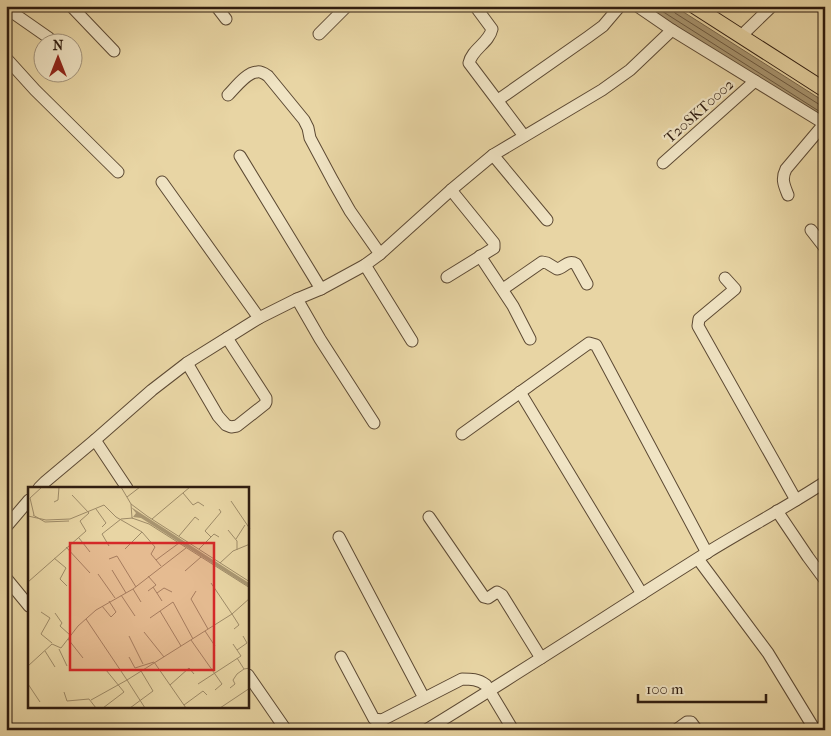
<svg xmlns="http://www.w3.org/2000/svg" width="831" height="736" font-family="'IM FELL French Canon',serif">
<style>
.water{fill:#a99671;stroke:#78654a}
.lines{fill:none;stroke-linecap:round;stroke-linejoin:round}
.shore{stroke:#6c5940;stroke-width:1}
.minor-casing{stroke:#5d4a34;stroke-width:13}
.major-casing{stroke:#2f1c0f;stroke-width:16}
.minor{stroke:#f0e4c4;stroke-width:11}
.major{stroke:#e8d5a4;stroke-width:14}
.labels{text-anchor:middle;stroke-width:4.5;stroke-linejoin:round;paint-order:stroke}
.street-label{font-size:15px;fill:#2f1c0f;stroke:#f0e4c4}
.inset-road{fill:none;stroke:#9e8b68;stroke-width:1}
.view{fill:#d62828;fill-opacity:0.15;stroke:#d62828;stroke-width:2.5}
.inset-edge{fill:none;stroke:#2f1c0f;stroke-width:2.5}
</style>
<rect width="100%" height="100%" fill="#e8d5a4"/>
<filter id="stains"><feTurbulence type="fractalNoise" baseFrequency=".004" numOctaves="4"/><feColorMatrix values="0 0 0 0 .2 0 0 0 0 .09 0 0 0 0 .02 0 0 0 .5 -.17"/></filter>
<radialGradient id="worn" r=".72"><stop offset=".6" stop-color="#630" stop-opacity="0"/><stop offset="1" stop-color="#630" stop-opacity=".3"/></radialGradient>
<polygon class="water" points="645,6 674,6 825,102 825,121"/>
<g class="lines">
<g class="shore">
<polyline points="654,6 825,115"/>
<polyline points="672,6 673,10 675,13 820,105 825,105"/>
</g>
<g class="minor-casing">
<g id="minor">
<polyline points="71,6 114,51"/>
<polyline points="216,6 226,19"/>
<path d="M475,6L492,29C489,43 472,49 469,63L524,136"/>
<polyline points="637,6 672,30 825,124"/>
<polyline points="6,8 49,38"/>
<polyline points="319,34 347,6"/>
<polyline points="741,36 772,6"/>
<polyline points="6,58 35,90 118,172"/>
<path d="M228,95C235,88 247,72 257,72C261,71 265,74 268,76L304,120L308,128L310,138L333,181L350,211L380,254"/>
<polyline points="498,100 588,37 603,26 620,6"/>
<polyline points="493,155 547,220"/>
<polyline points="240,156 321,289"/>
<polyline points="663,163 755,81"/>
<polyline points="162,182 259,318"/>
<path d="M788,195C784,185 781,179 786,169L824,124"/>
<polyline points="811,230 825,248"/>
<polyline points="480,256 513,306 530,339"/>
<polyline points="365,265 412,341"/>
<polyline points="447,277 494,248 494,243 451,190"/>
<polyline points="725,278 735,289 699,319 698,326 796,500"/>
<path d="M503,289L542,262L547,263L557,269C564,268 568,259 576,264L587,284"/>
<polyline points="297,299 320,339 374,423"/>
<polyline points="187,363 218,416 226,425 231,427 237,426 265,404 266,402 266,398 227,338"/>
<polyline points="520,392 642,594"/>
<polyline points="462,434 589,343 596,345 707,553"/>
<polyline points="95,440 127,488"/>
<polyline points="39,488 45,482 95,440 152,390 187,363 259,318 297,299 321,289 365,265 380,254 451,190 493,155 602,90 630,70 672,30"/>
<polyline points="777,511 808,557 825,580"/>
<polyline points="429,517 484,597 488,598 497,592 502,595 541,658"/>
<polyline points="6,527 29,500"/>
<polyline points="339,537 424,698"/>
<polyline points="698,559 768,653 815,730"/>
<polyline points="6,578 29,606"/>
<path d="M341,657L374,719L382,720L462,679C471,679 478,679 486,685L513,730"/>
<polyline points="248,675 286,730"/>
<path d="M426,730C521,672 614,611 708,552C747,528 787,507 825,482"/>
<polyline points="676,730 687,722 691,722 697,730"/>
</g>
</g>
<g class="major-casing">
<polyline id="major" points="694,6 825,90"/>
</g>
<use href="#minor" class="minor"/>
<use href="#major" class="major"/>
</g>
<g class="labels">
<g class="street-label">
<text transform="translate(699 111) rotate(-42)" y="5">T20SKT0002</text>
</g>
</g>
<g transform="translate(28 487)">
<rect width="221" height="221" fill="#e8d5a4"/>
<path d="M103,20L221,96V100L113,31L105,30L108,26Z" fill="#a99671"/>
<path class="inset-road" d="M93,0L103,17L119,29L222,95M155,6L165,18L170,15L176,19M99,10L112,0M203,14L222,42M26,15L30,13L31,0M103,17L104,31L121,37L222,101M68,22L78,36L74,40M5,28L17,35L41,34M6,28L2,11L14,0M0,29L18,33L42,32L76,18L88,30L114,45L127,60L123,67L133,79M124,32L162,0M200,43L209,54V63M151,49L167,30L171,33M183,50L177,44L193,25L191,22M51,51L62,65M208,52L217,38M81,59L74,47L93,32L105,31M38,60L62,86M97,62L114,45M171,62L186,47L191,50M26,71L38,81L32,92L39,99M81,72L89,69L108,100M128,73L151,56M192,76L205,64L222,57M84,83L98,106M157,84L173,70M70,87L87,111M0,95L58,44L52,34L61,26L44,8M183,96L204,127M125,100L134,114M105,102L113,115M120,104L128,98L120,89M168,104L163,112L180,142M129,106L136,101L144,105M93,108L107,129M74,119L83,130L88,125L81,114M132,124L153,159M13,125L22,131L13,147L24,156M27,126L34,136L32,139L42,148M204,127L211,138L206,142M122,131L145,115L165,152M58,132L99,193L63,213M177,144L187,159M116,145L136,170M101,149L115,177M40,152L55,171M163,153L194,197L187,203M31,162L39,179M209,163L219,156L215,149M17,164L27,180M101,170L107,181L126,175L158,221M209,171L216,182L222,181M0,179L24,157L33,161L50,139L68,123L105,102L158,61M0,197L12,215M170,197L213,169L205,157M142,198L161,181L166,187M202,201L207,197L205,193L209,187L216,182M36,205L39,214L61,212L68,221M156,218L175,204L179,208M75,221L96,205L78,183M102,221L125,204L113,184M117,221L99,193L204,127L222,111M192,221L222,201"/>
<path class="view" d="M42,56H186V183H42Z"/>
<rect width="221" height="221" class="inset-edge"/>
</g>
<rect width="831" height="736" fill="none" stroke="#e8d5a4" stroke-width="25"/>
<rect x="8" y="8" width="816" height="721" fill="none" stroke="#2f1c0f" stroke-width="2.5"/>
<rect x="12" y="12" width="806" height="711" fill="none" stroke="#2f1c0f"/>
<g transform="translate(58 58)"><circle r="24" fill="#f0e4c4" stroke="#a3947c"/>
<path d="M0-4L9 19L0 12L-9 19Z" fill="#8f2418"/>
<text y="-8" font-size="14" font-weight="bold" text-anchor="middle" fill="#2f1c0f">N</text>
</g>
<path d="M638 694v8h128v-8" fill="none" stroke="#2f1c0f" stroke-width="2.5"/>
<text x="646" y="694" font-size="15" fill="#2f1c0f" stroke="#f0e4c4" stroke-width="4" paint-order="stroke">100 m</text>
<rect width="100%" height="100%" filter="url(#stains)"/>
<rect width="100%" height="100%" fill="url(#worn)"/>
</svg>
